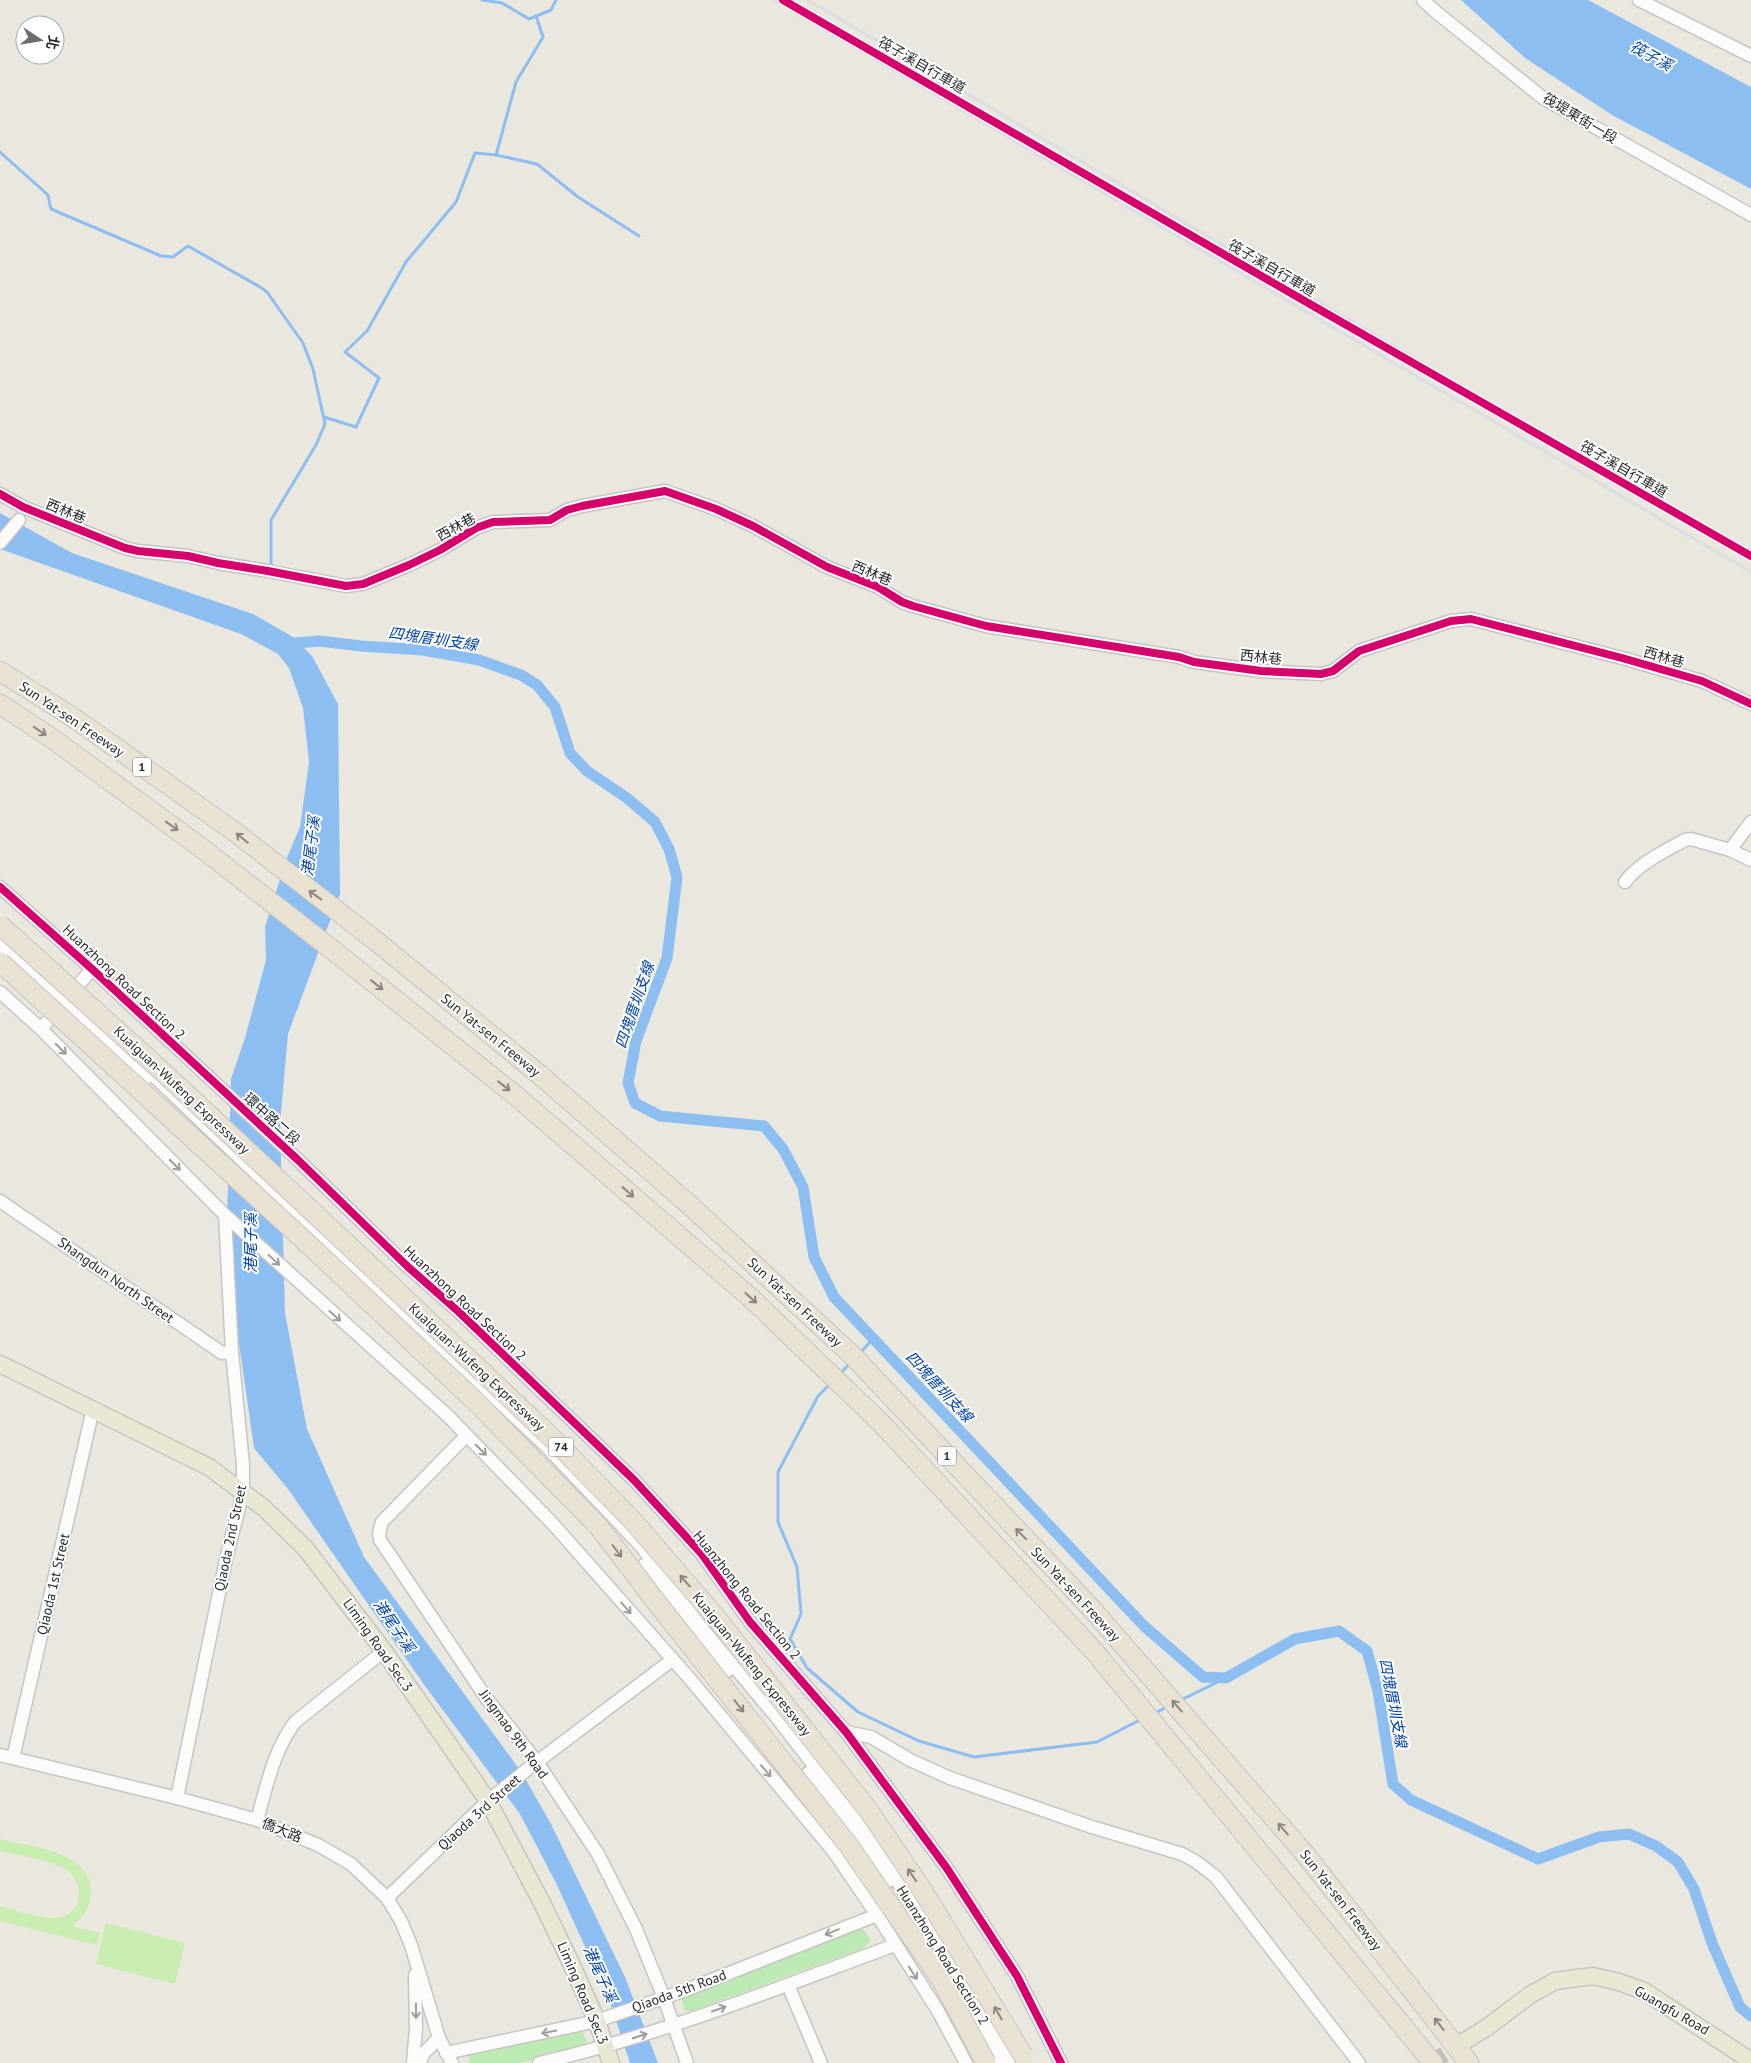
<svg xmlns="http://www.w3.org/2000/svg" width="1751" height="2063" font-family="'PT Sans','Noto Sans TC',sans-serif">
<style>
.green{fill:#bde9b4}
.pitch{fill:#c8edb1}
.water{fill:#8cbef2}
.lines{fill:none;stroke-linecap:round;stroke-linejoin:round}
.stream{stroke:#8cbef2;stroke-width:3}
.canal{stroke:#8cbef2;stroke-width:11}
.major-tunnel{stroke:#c4c1ba;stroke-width:16;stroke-dasharray:16 8;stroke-linecap:butt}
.minor-casing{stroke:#c7c5c4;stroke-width:15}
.major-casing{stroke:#c5c4c0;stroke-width:19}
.highway-casing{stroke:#c5c4c0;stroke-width:21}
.minor{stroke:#fcfbfa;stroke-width:12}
.major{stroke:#e8e8d2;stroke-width:16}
.highway{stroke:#e9e2d3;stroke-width:19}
.rail{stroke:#dedddf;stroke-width:3}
.highway-bridge-casing{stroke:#c5c4c0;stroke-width:21;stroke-linecap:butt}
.highway-bridge{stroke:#e9e2d3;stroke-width:19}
.cycleway-casing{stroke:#fff;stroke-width:11}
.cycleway{stroke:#d6006c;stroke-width:8}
.oneway{stroke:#8a867e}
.oneway2{stroke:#9e9d9c}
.labels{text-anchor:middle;stroke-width:4;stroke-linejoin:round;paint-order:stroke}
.shield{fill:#fff;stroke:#6a6a6a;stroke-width:1}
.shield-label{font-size:12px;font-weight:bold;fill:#2a2a2a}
.street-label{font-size:14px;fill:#2a2a2a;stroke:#fff}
.water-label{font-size:15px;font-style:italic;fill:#0044a8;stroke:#fff}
</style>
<rect width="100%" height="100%" fill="#eae7de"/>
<g class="green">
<polygon points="861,1925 871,1941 862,1949 692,2011 685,2011 681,1998"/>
<polygon points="575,2031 583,2032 588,2045 583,2050 519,2063 470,2063 468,2055 475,2049"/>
</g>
<g class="pitch">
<path d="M0,1839C31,1847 88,1850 91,1890C92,1906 84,1916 72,1926L100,1933L97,1945L0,1921V1906C23,1912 79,1936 79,1892C79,1884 74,1875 67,1870C53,1861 17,1855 0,1851Z"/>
<polygon points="106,1923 185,1943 175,1984 96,1964"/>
</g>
<g class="water">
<polygon points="1461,0 1588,0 1751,87 1751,189 1612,115 1525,58"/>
<polygon points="0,513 72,553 253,614 293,637 312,656 338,704 340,894 288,1034 280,1123 285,1313 307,1429 364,1557 522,1773 551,1824 625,1977 658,2063 630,2063 609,1999 556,1883 520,1814 425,1686 288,1489 254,1448 226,1253 231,1079 245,1038 266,960 265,927 286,860 300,827 309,762 303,708 289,668 278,654 241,634 0,549"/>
</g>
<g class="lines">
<g class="stream">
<polyline points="482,0 502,3 529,19 551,10 556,0"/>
<polyline points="0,152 48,195 51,209 161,256 173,257 188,246 260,287 267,292 303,343 313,369 325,424 316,445 271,520 271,566"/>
<polyline points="496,155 516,82 543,37 536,16"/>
<polyline points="324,417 356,427 379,378 345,352 367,331 406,262 456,202 475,153 496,155 537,164 578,197 639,236"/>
<polyline points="859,1354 873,1339"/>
<polyline points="840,1374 851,1362"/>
<polyline points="830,1384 818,1396 778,1472 778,1522 797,1567 801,1614 790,1639 807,1668 858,1712 919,1741 974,1757 1097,1742 1142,1719"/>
<polyline points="1179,1701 1226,1678"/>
<polyline points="1155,1713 1169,1706"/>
</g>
<polyline class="canal" points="284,644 320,641 361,646 423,650 479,660 521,675 537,685 555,707 570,753 587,771 627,798 655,822 669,849 677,877 667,958 636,1041 628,1083 635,1103 660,1116 764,1126 783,1149 803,1187 814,1257 834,1297 1144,1626 1203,1677 1226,1678 1295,1639 1339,1631 1367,1651 1378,1691 1393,1784 1411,1800 1538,1859 1599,1837 1629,1834 1656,1846 1678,1862 1694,1889 1712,1943 1740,2007 1751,2016"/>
<polyline class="major-tunnel" points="1431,2063 1457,2046"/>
<g class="minor-casing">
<g id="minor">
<polyline points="1423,0 1436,12 1543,98 1751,215"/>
<polyline points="1639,0 1751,56"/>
<polyline points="0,494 23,507 125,548 138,551 188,556 218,563 268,571 346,586 363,584 409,565 440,550 476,528 493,522 550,520 567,510 582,506 665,491 716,509 753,526 827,567 878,587 902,602 913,606 986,626 1179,657 1194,662 1261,671 1321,674 1333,671 1359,651 1451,621 1471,619 1622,658 1702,681 1751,704"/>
<polyline points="0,543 19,520"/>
<polyline points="1730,850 1751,822"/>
<path d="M1625,882C1639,863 1665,851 1685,840L1691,839L1730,850L1751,860"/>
<polyline points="0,887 92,969 298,1160 407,1266 459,1312 634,1480 701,1553 750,1622 846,1732 946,1867 1017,1976 1061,2063"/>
<polyline points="0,944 145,1079"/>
<polyline points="0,992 41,1029 225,1215 447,1415 553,1524 690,1679 834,1852 877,1915 938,2011 966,2063"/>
<polyline points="41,1029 92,969"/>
<polyline points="141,1064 353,1266 544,1444 641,1546 701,1627 778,1719 856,1820 933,1935 1009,2063"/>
<polyline points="0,1201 222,1353 232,1352"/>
<polyline points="466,1436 382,1522 379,1533 380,1540 487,1699 537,1762 598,1854 636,1929 664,1998 687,2063"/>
<polyline points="644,1565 683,1620 727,1671"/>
<polyline points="846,1732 871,1737 910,1760 950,1778 1092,1827 1182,1854 1195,1861 1216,1877 1359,2063"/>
<polyline points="0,1755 177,1798 257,1820 318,1845 351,1864 387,1898 401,1921 411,1945 439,2038 452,2063"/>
<polyline points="13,1758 93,1409"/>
<polyline points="808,1773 887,1882"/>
<polyline points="177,1798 226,1559 243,1492 243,1465 232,1352 225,1215"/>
<path d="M257,1820C267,1785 273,1752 295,1722L384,1651"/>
<polyline points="387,1898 487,1802 529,1768 672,1660"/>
<polyline points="788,1985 821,2063"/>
<polyline points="975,2022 999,2063"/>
<polyline points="446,2053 597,2021 686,1990 877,1915"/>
<polyline points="413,2063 416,2028 415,1975"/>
<polyline points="420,2063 423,2054 439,2038"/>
<path d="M539,2063C661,2035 778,1988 895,1945"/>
</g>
</g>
<g class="major-casing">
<g id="major">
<polyline points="0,1364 209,1467 264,1508 306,1549 384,1651 488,1801 542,1903 570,1961 597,2021 611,2063"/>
<polyline points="1457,2046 1486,2028 1530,1995 1555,1981 1593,1976 1619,1982 1644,1991 1751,2061"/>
</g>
</g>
<g class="highway-casing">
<g id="highway">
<polyline points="0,671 74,718 235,832 376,941 540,1075 693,1208 853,1356 1090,1607 1305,1854 1469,2063"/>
<polyline points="0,704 50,737 199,846 339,955 515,1095 752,1299 882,1424 1094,1651 1433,2063"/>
</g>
</g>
<use href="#minor" class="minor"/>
<use href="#major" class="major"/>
<use href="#highway" class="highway"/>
<g class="rail">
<polyline points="774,0 1751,572"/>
<polyline points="808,0 1751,557"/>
</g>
<g class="highway-bridge-casing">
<g id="highway-bridge">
<polyline points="0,925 163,1072 361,1257 551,1437 634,1522 714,1615 869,1811 923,1891 1023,2055"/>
<polyline points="0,962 293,1230 473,1399 599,1527 661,1608 849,1846 941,1979 986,2063"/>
</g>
</g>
<use href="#highway-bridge" class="highway-bridge"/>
<g class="cycleway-casing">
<g id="cycleway">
<polyline points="783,0 1322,311 1751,556"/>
<polyline points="0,494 23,507 125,548 138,551 188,556 218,563 268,571 346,586 363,584 409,565 440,550 476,528 493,522 550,520 567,510 582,506 665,491 716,509 753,526 827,567 878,587 902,602 913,606 986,626 1179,657 1194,662 1261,671 1321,674 1333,671 1359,651 1451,621 1471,619 1622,658 1702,681 1751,704"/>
<polyline points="0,887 92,969 298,1160 407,1266 459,1312 634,1480 701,1553 750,1622 846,1732 946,1867 1017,1976 1061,2063"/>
</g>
</g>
<use href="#cycleway" class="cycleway"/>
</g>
<defs><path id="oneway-shaft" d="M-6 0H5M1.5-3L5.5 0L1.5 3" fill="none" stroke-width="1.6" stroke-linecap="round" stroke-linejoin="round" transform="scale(1.25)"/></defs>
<g class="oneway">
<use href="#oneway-shaft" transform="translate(40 731) rotate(34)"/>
<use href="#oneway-shaft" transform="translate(172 826) rotate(36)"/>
<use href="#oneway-shaft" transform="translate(242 838) rotate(-141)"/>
<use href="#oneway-shaft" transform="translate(315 895) rotate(-144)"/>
<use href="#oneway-shaft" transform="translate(377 985) rotate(38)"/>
<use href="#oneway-shaft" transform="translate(504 1086) rotate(38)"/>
<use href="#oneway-shaft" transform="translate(628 1192) rotate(41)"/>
<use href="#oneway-shaft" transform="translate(751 1298) rotate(42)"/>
<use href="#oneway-shaft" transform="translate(1021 1534) rotate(-134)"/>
<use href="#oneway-shaft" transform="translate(617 1551) rotate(53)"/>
<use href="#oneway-shaft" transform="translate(685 1581) rotate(-131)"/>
<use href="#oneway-shaft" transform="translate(739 1706) rotate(52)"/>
<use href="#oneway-shaft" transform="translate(1177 1706) rotate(-131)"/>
<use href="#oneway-shaft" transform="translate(1283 1829) rotate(-131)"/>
<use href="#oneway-shaft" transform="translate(912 1875) rotate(-124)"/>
<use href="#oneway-shaft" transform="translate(998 2013) rotate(-120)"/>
<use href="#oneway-shaft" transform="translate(1439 2024) rotate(-128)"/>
</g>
<g class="oneway2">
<use href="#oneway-shaft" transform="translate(61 1049) rotate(45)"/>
<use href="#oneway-shaft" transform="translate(175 1165) rotate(45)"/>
<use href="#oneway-shaft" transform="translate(274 1260) rotate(43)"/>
<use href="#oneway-shaft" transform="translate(335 1316) rotate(42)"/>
<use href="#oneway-shaft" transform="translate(481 1450) rotate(44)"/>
<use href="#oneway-shaft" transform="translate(626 1608) rotate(49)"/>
<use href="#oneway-shaft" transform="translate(766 1771) rotate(50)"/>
<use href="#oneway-shaft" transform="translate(832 1932) rotate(158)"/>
<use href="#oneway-shaft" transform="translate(913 1973) rotate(57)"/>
<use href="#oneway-shaft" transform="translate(719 2009) rotate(-19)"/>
<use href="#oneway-shaft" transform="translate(416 2011) rotate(90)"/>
<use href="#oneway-shaft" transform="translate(549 2032) rotate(169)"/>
<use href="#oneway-shaft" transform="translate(640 2036) rotate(-18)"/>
</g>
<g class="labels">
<g class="shield">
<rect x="133" y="757.5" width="18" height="19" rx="4"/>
<rect x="548.5" y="1437.5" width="25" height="19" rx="4"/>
<rect x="938" y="1446.5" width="18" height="19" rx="4"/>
</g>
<g class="shield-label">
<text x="142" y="771">1</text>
<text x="561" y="1451">74</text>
<text x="947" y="1460">1</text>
</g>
<g class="street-label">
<text transform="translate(922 65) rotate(30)" y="5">筏子溪自行車道</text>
<text transform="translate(1580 118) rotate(31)" y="5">筏堤東街一段</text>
<text transform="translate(1272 268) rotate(30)" y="5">筏子溪自行車道</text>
<text transform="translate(1624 469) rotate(30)" y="5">筏子溪自行車道</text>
<text transform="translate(66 511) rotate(22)" y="5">西林巷</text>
<text transform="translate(456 527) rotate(-29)" y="5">西林巷</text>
<text transform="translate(872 573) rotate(23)" y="5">西林巷</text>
<text transform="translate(1261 657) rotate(6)" y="5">西林巷</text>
<text transform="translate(1664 657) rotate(16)" y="5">西林巷</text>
<text transform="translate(72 719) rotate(34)" y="5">Sun Yat-sen Freeway</text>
<text transform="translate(124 982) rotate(43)" y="5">Huanzhong Road Section 2</text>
<text transform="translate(491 1035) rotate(39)" y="5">Sun Yat-sen Freeway</text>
<text transform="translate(182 1090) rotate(43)" y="5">Kuaiguan-Wufeng Expressway</text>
<text transform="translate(272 1119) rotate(42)" y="5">環中路二段</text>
<text transform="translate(116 1280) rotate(35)" y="5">Shangdun North Street</text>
<text transform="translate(795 1302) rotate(43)" y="5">Sun Yat-sen Freeway</text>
<text transform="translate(465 1303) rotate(43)" y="5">Huanzhong Road Section 2</text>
<text transform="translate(477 1367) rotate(43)" y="5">Kuaiguan-Wufeng Expressway</text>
<text transform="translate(230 1538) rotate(-78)" y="5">Qiaoda 2nd Street</text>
<text transform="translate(53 1584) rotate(-77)" y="5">Qiaoda 1st Street</text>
<text transform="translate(1076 1594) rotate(47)" y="5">Sun Yat-sen Freeway</text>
<text transform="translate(747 1595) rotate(51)" y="5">Huanzhong Road Section 2</text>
<text transform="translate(378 1645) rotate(55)" y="5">Liming Road Sec.3</text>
<text transform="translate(752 1664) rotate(51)" y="5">Kuaiguan-Wufeng Expressway</text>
<text transform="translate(514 1734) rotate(54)" y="5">Jingmao 9th Road</text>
<text transform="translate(479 1812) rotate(-42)" y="5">Qiaoda 3rd Street</text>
<text transform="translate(282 1830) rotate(22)" y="5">僑大路</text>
<text transform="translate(1341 1900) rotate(52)" y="5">Sun Yat-sen Freeway</text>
<text transform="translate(943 1955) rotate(58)" y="5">Huanzhong Road Section 2</text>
<text transform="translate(679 1991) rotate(-20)" y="5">Qiaoda 5th Road</text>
<text transform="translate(583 1993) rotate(67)" y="5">Liming Road Sec.3</text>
<text transform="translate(1672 2010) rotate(30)" y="5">Guangfu Road</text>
</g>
<g class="water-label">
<text transform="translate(1651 56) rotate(29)" y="5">筏子溪</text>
<text transform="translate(433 639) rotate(8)" y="5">四塊厝圳支線</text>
<text transform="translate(311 846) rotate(-83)" y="5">港尾子溪</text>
<text transform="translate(635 1005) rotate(-71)" y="5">四塊厝圳支線</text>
<text transform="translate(251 1243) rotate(-90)" y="5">港尾子溪</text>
<text transform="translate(939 1387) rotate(47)" y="5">四塊厝圳支線</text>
<text transform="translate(394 1626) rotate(56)" y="5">港尾子溪</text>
<text transform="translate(1393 1703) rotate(79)" y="5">四塊厝圳支線</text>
<text transform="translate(600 1974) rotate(66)" y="5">港尾子溪</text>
</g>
</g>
<g transform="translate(40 40) rotate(102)"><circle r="24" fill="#ffffff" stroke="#aaaaaa"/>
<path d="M0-4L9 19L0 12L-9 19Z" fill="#6d6c69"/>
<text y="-8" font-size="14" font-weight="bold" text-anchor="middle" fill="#2a2a2a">北</text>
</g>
</svg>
